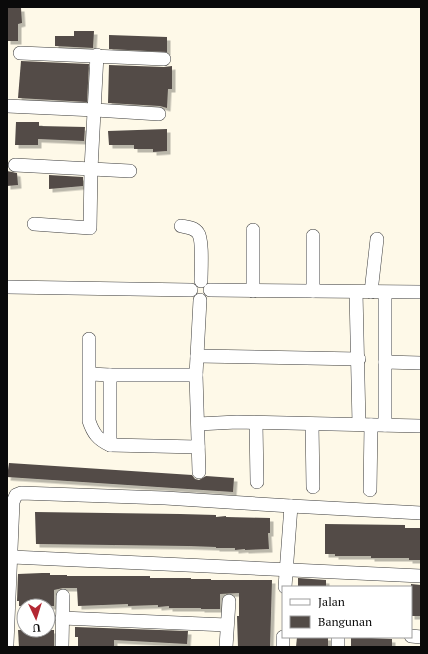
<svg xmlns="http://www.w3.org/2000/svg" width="428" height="654" font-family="'PT Serif',serif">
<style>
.building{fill:#524b47;filter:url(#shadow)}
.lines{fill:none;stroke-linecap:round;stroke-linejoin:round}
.street-casing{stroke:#3d3d3d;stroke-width:14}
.street{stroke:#fff;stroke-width:13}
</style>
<defs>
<filter id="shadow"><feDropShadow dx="3.5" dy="3.5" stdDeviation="0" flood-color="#0004"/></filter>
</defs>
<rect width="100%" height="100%" fill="#fef9e8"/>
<g class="building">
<polygon points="7,8 21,8 22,23 18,24 18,41 7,41"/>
<polygon points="74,31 94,31 93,48 55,46 55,36 74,36"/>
<polygon points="109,35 167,37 167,52 109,49"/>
<polygon points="21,61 89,64 87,102 18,98"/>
<polygon points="109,65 164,67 172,66 172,89 168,89 167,108 160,106 108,103"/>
<polygon points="16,122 39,122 39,126 85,127 84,141 38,139 38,145 15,145"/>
<polygon points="167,129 167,151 153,152 153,149 134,149 134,145 109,145 108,131"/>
<polygon points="7,171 17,173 18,185 7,186"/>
<polygon points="49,175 83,177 83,186 49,189"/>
<polygon points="9,463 192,475 195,479 199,480 206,476 234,478 233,492 7,477"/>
<polygon points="35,512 180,514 216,515 216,517 226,516 226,517 270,518 270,533 268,533 269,549 245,550 245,549 235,550 235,548 216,548 216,547 188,546 36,544"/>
<polygon points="325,524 405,525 405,528 421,528 421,560 409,560 409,558 371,558 371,556 335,556 335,554 325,554"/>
<polygon points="42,573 50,573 50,575 67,575 67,576 150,576 150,578 191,578 191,579 211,579 211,580 272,580 270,647 238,647 237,616 239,616 239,593 220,594 220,609 201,609 201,608 169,608 169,606 158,607 158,605 128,606 128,604 78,606 77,588 63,588 54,590 54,606 19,606 19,601 17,601 18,574"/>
<polygon points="298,578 326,580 326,587 298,587"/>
<polygon points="411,584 421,585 421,616 411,616"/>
<polygon points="75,627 188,631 187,644 114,640 114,647 78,647 78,637 75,637"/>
<polygon points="18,630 54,630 54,647 19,647"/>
<polygon points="297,637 328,637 328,647 296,647"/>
<polygon points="351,637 392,639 392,647 351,647"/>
</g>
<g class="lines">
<g class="street-casing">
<g id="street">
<polyline points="20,53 164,59"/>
<polyline points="7,106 95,110 159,114"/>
<polyline points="15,165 130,171"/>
<polyline points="34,224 90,228 91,169 97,55"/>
<path d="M181,226C186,227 194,227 198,233C203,239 201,271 201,281"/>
<polyline points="253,230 253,291"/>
<polyline points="313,236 313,291"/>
<polyline points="7,287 191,290"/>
<polyline points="210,290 421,292"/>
<polyline points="356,292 359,424"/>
<polyline points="371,292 377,239"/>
<path d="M89,339V421C93,433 98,440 110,445V375"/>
<polyline points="197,356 359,359"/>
<polyline points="385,362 421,363"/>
<polyline points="90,374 110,375 196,375"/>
<polyline points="256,423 257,482"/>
<polyline points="198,424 237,422 421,426"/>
<polyline points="312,424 313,487"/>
<polyline points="385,425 385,293"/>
<polyline points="110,445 198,447"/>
<polyline points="199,472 196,375 200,300"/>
<polyline points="370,490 371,425"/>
<polyline points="12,557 421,576"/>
<polyline points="285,587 291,506"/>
<polyline points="62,618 227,625"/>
<polyline points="411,636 421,637"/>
<polyline points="7,644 13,502 16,495 21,493 165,498 291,506 421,513"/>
<polyline points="62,647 63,596"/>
<polyline points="226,647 229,601"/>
<polyline points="283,647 283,637"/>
<polyline points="338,647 338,637"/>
</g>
</g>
<use href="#street" class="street"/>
</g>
<rect width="428" height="654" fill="none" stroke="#0a0a0a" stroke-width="16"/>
<rect x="282" y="586" width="130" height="52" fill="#ffffff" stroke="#9d9d9d"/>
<rect x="290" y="599" width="20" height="6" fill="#ffffff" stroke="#9d9d9d"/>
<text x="318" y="606" font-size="12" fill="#0a0a0a">Jalan</text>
<rect x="290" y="616" width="20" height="12" fill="#524b47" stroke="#9d9d9d"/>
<text x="318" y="626" font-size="12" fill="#0a0a0a">Bangunan</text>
<g transform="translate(36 618) rotate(176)"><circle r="19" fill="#ffffff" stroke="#9d9d9d"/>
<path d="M0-3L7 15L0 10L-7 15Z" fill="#b42833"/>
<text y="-6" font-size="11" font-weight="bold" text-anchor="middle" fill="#0a0a0a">U</text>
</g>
</svg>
